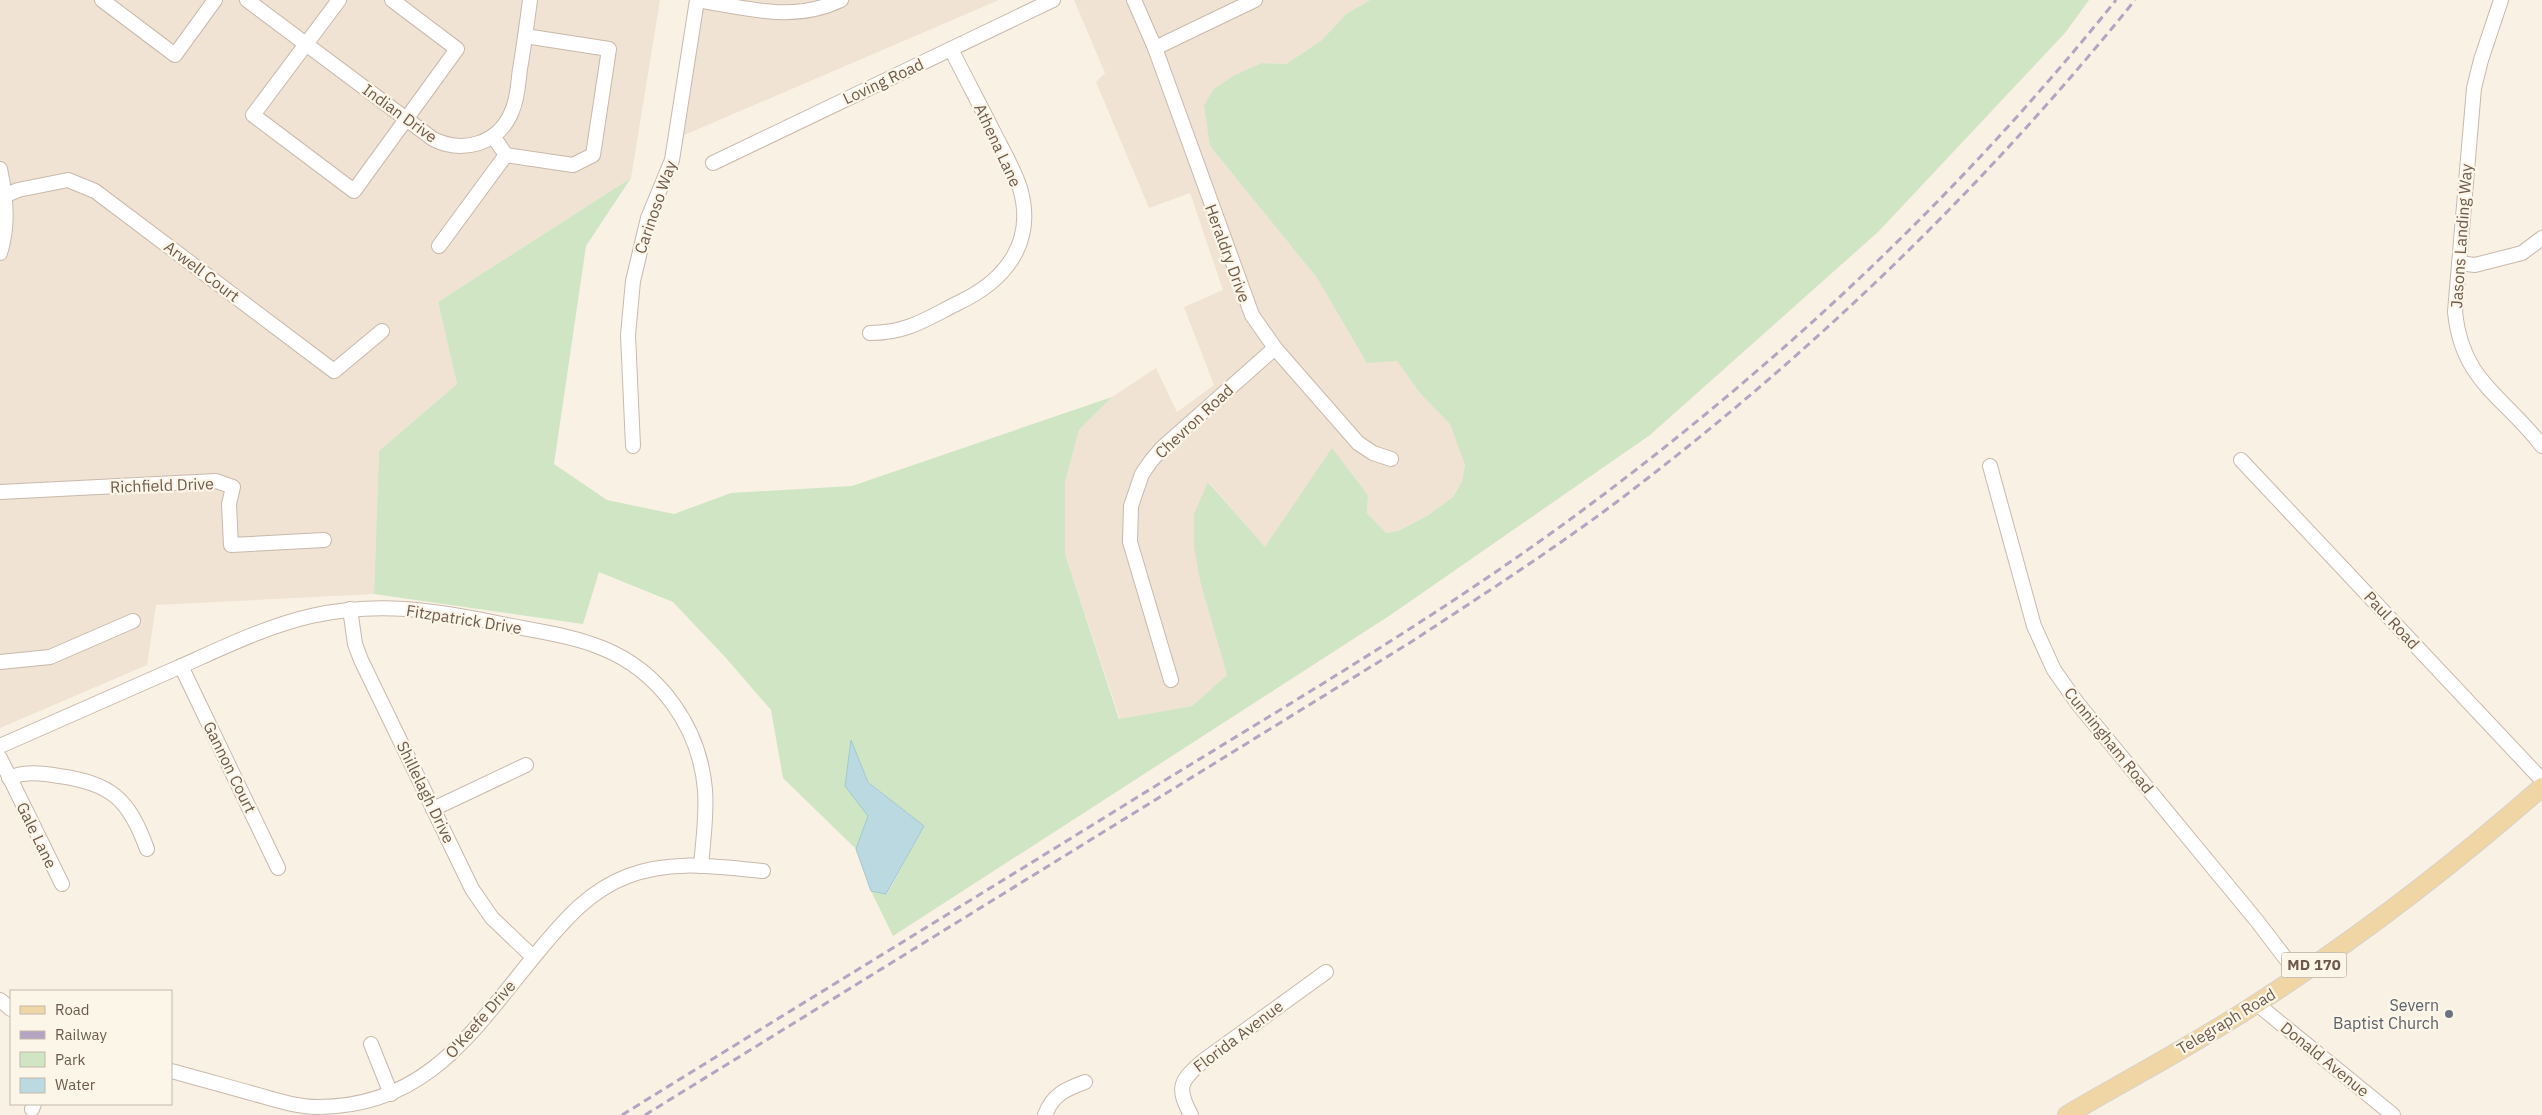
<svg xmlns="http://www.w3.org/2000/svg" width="2542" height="1115" font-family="'IBM Plex Sans',sans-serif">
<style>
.residential{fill:#f0e3d3}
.green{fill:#d0e5c4}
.water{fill:#bbd9e0;stroke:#a2c8d0}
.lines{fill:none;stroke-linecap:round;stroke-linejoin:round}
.minor-casing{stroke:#c8b9ac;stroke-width:16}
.major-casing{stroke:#d6d1cd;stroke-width:20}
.minor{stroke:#fff;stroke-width:14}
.major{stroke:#f0d6a4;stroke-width:18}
.rail{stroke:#b4a4c1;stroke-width:3;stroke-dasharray:8 5;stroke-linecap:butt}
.worship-dot{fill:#6b7280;stroke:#fcf6e9;stroke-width:2}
.labels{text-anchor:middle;stroke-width:4.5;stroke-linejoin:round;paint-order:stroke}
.shield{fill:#fcf6e9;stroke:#99897c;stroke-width:1}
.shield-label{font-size:15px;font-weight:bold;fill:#6e5a4d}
.street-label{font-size:16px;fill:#6e5a4d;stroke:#fcf6e9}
.worship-label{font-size:16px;fill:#5b616d;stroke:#fcf6e9;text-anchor:end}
</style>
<rect width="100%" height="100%" fill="#f9f1e4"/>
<g class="residential">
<polygon points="0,0 660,0 631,178 438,302 457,384 379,451 374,594 156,605 147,665 0,728"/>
<polygon points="700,0 999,0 675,139"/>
<polygon points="1074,0 1370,0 1346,14 1322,40 1286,64 1262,63 1210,146 1317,278 1367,362 1397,360 1420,393 1451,424 1465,465 1462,481 1453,497 1427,516 1398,531 1386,533 1367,513 1368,495 1332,449 1265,548 1209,482 1201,585 1227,675 1192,706 1120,719 1065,554 1065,482 1079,430 1112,397 1156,368 1177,412 1214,385 1184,307 1223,290 1190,193 1149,208 1096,82 1105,73"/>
</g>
<polygon class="green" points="1370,0 2089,0 2065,33 1878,232 1650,435 1392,614 893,936 871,891 887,894 924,826 868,781 851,741 845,785 868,816 856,849 783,778 771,710 726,658 673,602 599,572 583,624 374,594 379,451 457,384 438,302 631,178 586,246 554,464 607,500 674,514 731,493 852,486 1112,397 1079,430 1065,482 1065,554 1119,719 1192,706 1227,675 1201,585 1194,547 1194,514 1208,482 1265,547 1332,448 1368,495 1367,513 1386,533 1398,531 1427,516 1453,497 1462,481 1465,465 1450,424 1420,393 1397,361 1367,363 1317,278 1210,146 1204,105 1214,89 1233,76 1262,63 1286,64 1322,40 1346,14"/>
<polygon class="water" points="851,740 868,782 924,826 886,894 871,891 856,849 868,816 845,786"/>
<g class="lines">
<g class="minor-casing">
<g id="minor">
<polyline points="102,0 175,55 215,0"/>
<path d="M247,0L433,139C463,154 499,144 512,111C518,98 518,83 520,69C524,46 527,23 530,0"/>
<polyline points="339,0 253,115 354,191 457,49 392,0"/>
<path d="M697,0C747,8 793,23 841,0"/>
<polyline points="1134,0 1155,48 1252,315 1275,348 1358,443 1373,453 1391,459"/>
<path d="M2501,0L2481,60L2474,88L2455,312C2462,382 2504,396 2542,446"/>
<polyline points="1155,48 1255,0"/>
<polyline points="493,136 506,155 573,165 593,155 609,49 525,36"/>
<polyline points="713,163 1053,0"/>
<path d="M0,169C6,197 9,225 0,253"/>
<polyline points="6,195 18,190 68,180 95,191 334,371 382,331"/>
<polyline points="439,246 506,155"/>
<polyline points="2459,263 2475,265 2522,253 2542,238"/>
<path d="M870,333C907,333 926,319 958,303C1005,281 1036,243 1020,188C1014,169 1003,151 994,133C980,105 965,77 951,49"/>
<polyline points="633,446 628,335 633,281 648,218 672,160 697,0"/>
<polyline points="2241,460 2542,780"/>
<polyline points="1990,466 2034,626 2054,670 2078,704 2257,921 2299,976"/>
<polyline points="0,492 216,481 233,487 229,504 231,545 324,540"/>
<polyline points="350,609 355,644 361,660 472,889 492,918 533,957"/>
<polyline points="0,662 50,657 133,621"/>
<polyline points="181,666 278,868"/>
<polyline points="1171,680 1130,542 1131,506 1142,474 1151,461 1162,448 1275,348"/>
<path d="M0,746C59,720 118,694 177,668C220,649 264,627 311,616C378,601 436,610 502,624C535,631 571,635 602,648C660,671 700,728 705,790C707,815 703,841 701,866"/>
<polyline points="0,758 62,884"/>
<path d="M9,778C25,771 42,773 59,776C111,783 129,799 147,849"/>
<polyline points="433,809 526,765"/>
<polyline points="0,1000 11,1009"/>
<polyline points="2257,1004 2393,1115"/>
<polyline points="371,1044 391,1094"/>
<path d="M171,1071C198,1078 225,1086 251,1093C273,1099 295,1107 318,1107C431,1107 477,1024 542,947C567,917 591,890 628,876C672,859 718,867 763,871"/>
<polyline points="32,1109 34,1104"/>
<path d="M1045,1115C1053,1094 1066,1089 1085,1082"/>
<path d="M1191,1115C1176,1087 1180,1081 1203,1061L1326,972"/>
</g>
</g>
<g class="major-casing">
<path id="major" d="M2067,1115C2130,1078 2195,1044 2256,1004C2357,939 2452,866 2542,787"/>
</g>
<use href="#minor" class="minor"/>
<use href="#major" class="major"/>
<g class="rail">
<path d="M622,1115C793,1009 965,904 1136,798C1282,708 1433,620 1572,518C1775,369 1959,196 2116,0"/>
<path d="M645,1115L1411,642C1490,590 1570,539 1644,481C1827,340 1991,179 2135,0"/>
</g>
</g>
<circle class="worship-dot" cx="2449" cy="1014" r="5"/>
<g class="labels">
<rect class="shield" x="2281.5" y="952.5" width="65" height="25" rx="4"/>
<g class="shield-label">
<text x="2314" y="970">MD 170</text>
</g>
<g class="street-label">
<text transform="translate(883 81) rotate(-25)" y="6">Loving Road</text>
<text transform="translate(400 113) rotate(36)" y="6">Indian Drive</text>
<text transform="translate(998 145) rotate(65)" y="6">Athena Lane</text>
<text transform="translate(655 207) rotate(-71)" y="6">Carinoso Way</text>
<text transform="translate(2461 236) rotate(-86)" y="6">Jasons Landing Way</text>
<text transform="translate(1228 253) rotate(70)" y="6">Heraldry Drive</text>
<text transform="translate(202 271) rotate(37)" y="6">Arwell Court</text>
<text transform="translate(1194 421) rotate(-43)" y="6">Chevron Road</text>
<text transform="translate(162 485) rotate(-2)" y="6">Richfield Drive</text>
<text transform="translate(464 619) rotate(9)" y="6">Fitzpatrick Drive</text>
<text transform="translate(2392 620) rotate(47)" y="6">Paul Road</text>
<text transform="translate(2109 740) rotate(51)" y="6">Cunningham Road</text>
<text transform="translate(230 767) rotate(64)" y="6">Gannon Court</text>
<text transform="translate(426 792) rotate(64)" y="6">Shillelagh Drive</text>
<text transform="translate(37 835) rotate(64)" y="6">Gale Lane</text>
<text transform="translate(480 1019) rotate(-49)" y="6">O'Keefe Drive</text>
<text transform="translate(2226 1021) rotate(-31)" y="6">Telegraph Road</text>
<text transform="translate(1238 1036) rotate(-37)" y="6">Florida Avenue</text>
<text transform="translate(2325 1059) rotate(39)" y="6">Donald Avenue</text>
</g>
<g class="worship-label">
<text x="2439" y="1011">Severn<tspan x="2439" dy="18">Baptist Church</tspan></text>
</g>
</g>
<rect x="10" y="990" width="162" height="115" fill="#fcf6e9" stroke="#c3b8ab"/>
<rect x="20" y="1006" width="25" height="8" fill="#f0d6a4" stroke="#c3b8ab"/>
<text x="55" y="1015" font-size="15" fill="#6e5a4d">Road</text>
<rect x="20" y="1031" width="25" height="8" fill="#b4a4c1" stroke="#c3b8ab"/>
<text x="55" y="1040" font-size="15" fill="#6e5a4d">Railway</text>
<rect x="20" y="1052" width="25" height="15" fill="#d0e5c4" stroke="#c3b8ab"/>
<text x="55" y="1065" font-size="15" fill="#6e5a4d">Park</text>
<rect x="20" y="1078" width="25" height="15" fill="#bbd9e0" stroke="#c3b8ab"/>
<text x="55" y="1090" font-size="15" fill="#6e5a4d">Water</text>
</svg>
